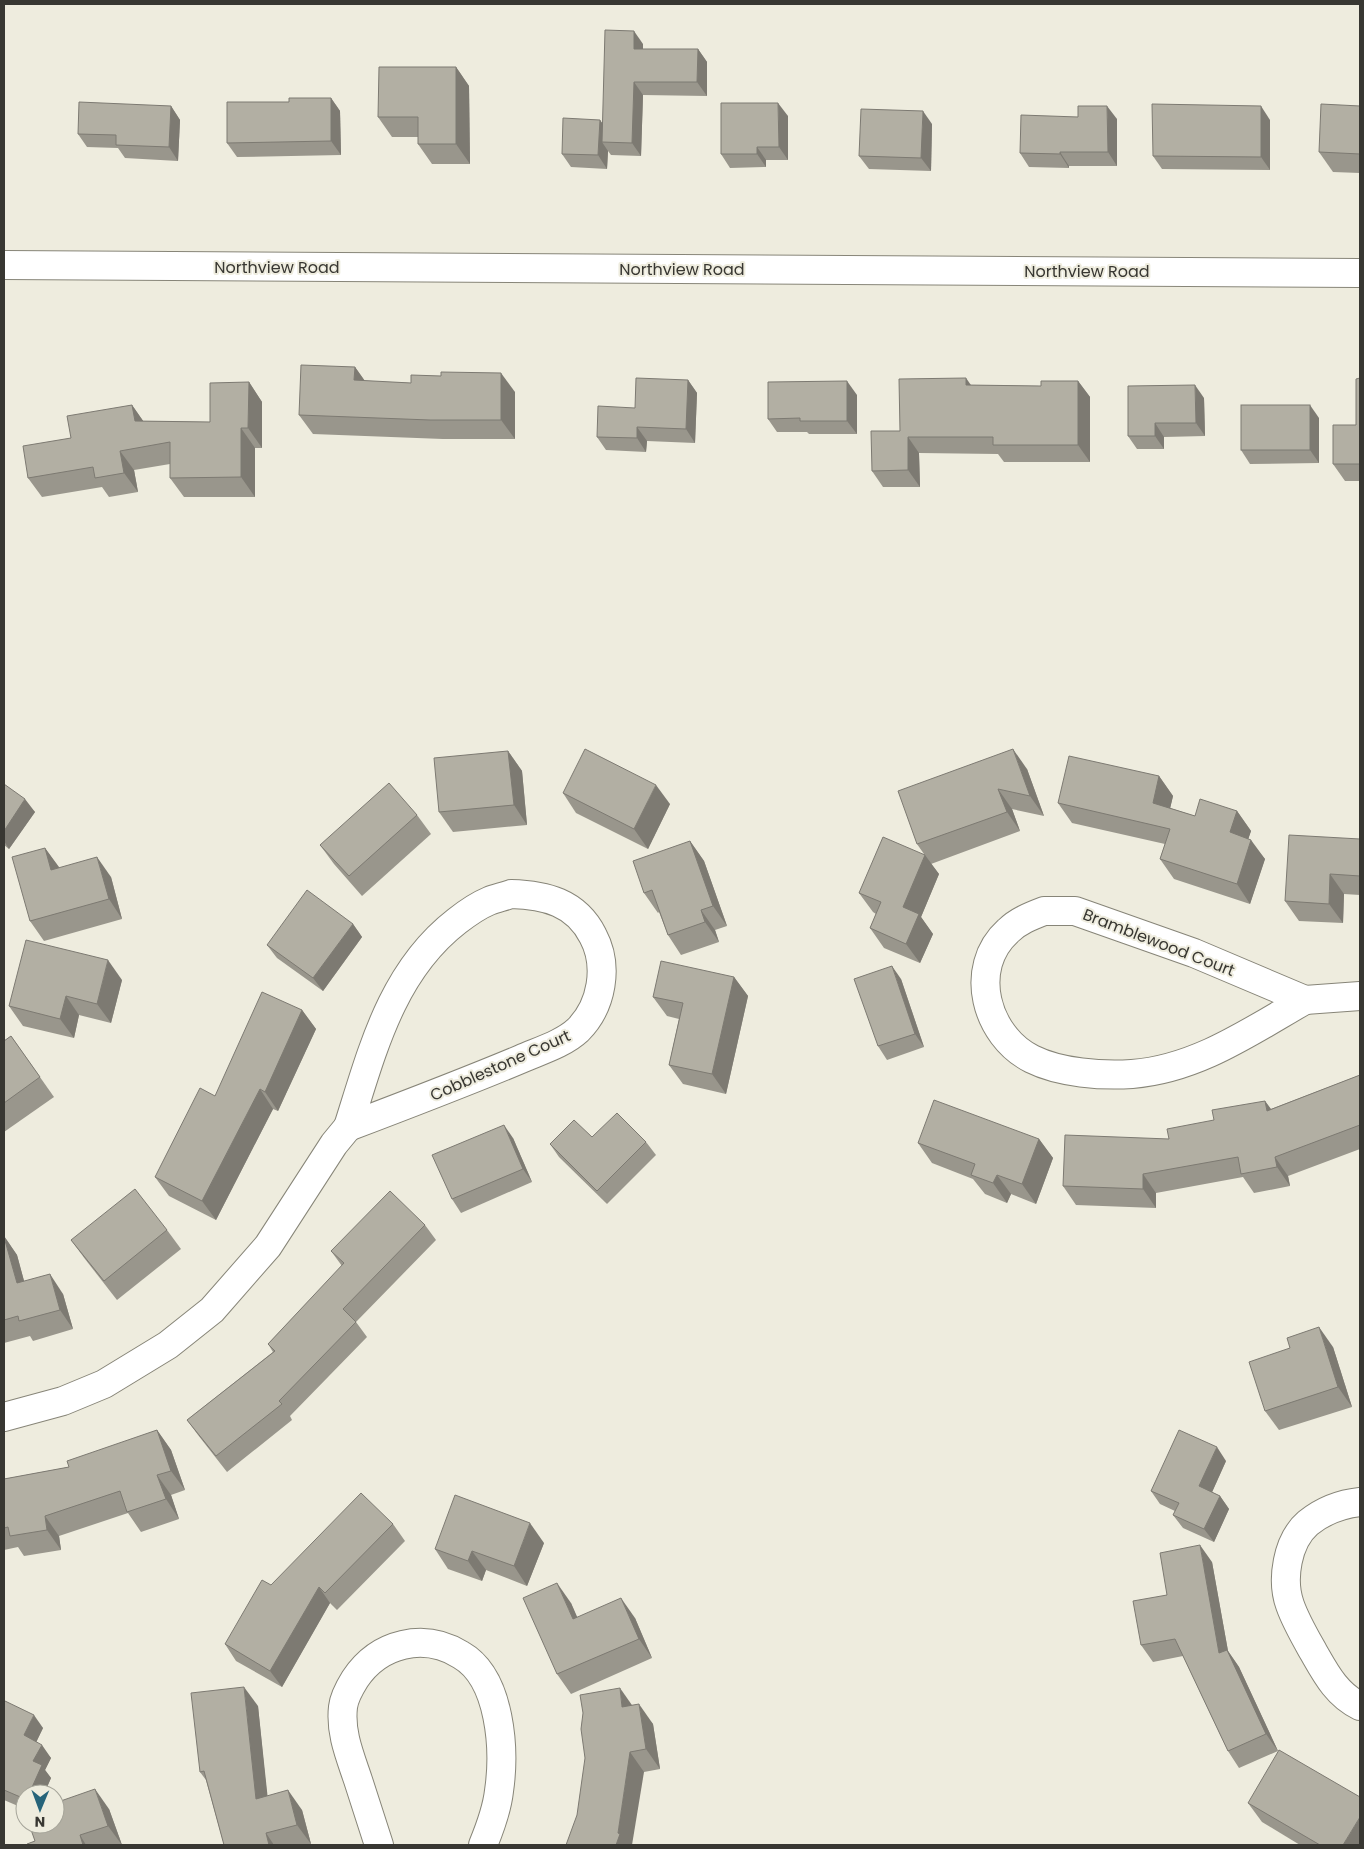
<svg xmlns="http://www.w3.org/2000/svg" width="1364" height="1849" font-family="Poppins,sans-serif">
<style>
.lines{fill:none;stroke-linecap:round;stroke-linejoin:round}
.minor-casing{stroke:#878578;stroke-width:30}
.tertiary-casing{stroke:#878578;stroke-width:30}
.minor{stroke:#fff;stroke-width:28}
.tertiary{stroke:#fff;stroke-width:28}
.wall{fill:#99968c}
.shaded-wall{fill:#7d7a72}
.building{fill:#b2afa3;stroke:#7d7a72}
.labels{text-anchor:middle;stroke-width:4;stroke-linejoin:round;paint-order:stroke}
.street-label{font-size:16px;fill:#383732;stroke:#eeecde}
</style>
<rect width="100%" height="100%" fill="#eeecde"/>
<g class="lines">
<g class="minor-casing">
<g id="minor">
<path d="M511,894C545,895 576,902 593,936C609,966 602,1006 578,1030C563,1044 539,1051 521,1059C464,1083 406,1105 348,1127C372,1052 391,972 457,921C466,914 477,906 489,901C496,898 503,897 511,894Z"/>
<path d="M1044,911H1075L1194,953L1305,1000C1251,1031 1197,1069 1132,1074C1102,1076 1060,1073 1032,1059C986,1036 967,968 1008,931C1018,921 1031,916 1044,911Z"/>
<polyline points="1305,1000 1360,996"/>
<polyline points="4,1417 63,1401 104,1384 168,1345 212,1310 268,1246 334,1144 348,1127"/>
<path d="M1360,1502C1341,1504 1323,1511 1308,1523C1287,1541 1281,1580 1290,1605C1296,1622 1305,1637 1314,1653C1326,1674 1337,1695 1360,1706"/>
<path d="M379,1845C372,1824 365,1802 358,1780C350,1756 340,1733 343,1707C344,1698 350,1687 355,1679C379,1643 424,1632 461,1655C501,1678 505,1750 499,1791C497,1809 490,1828 483,1845"/>
</g>
</g>
<g class="tertiary-casing">
<polyline id="tertiary" points="4,265 1360,273"/>
</g>
<use href="#minor" class="minor"/>
<use href="#tertiary" class="tertiary"/>
</g>
<g class="wall">
<polygon points="643,44 643,49 698,49 707,62 707,96 643,95 641,156 611,155 608,151 607,169 571,167 562,154 600,120 602,123"/>
<polygon points="456,67 469,86 470,164 432,164 418,144 418,137 392,137 378,117"/>
<polygon points="331,98 340,111 341,155 237,157 227,143"/>
<polygon points="171,106 180,120 178,161 125,158 118,148 87,147 78,134"/>
<polygon points="1360,106 1360,173 1333,172 1319,152"/>
<polygon points="788,116 788,160 766,160 766,167 730,168 721,154"/>
<polygon points="1078,117 1117,119 1117,166 1069,166 1069,168 1029,167 1020,153"/>
<polygon points="1270,120 1270,170 1162,169 1153,156"/>
<polygon points="932,124 931,171 869,169 859,156"/>
<polygon points="355,367 365,381 411,383 441,376 515,392 515,439 443,439 313,434 299,415"/>
<polygon points="1360,378 1360,481 1345,481 1333,464 1356,425"/>
<polygon points="688,380 697,393 695,443 647,441 646,452 606,450 597,437 635,408"/>
<polygon points="1078,381 1090,397 1090,462 1004,462 998,454 919,453 920,487 883,487 872,471 900,431 971,385 1041,386"/>
<polygon points="249,382 262,402 262,448 255,448 255,497 184,497 170,478 170,464 134,470 138,492 109,497 102,487 42,497 28,478 71,438 132,405 143,421 210,422"/>
<polygon points="857,395 857,434 809,434 807,432 777,432 768,419"/>
<polygon points="1204,398 1205,436 1164,437 1164,449 1137,449 1128,436"/>
<polygon points="1319,418 1319,463 1250,464 1241,450"/>
<polygon points="508,751 522,771 527,825 453,832 439,812"/>
<polygon points="1027,769 1044,816 1012,809 1020,831 931,864 939,874 921,917 933,934 920,963 884,948 870,928 876,914 873,912 859,893 924,854 917,844"/>
<polygon points="1159,776 1173,796 1170,808 1195,816 1237,811 1251,831 1248,839 1265,859 1250,904 1174,879 1160,859 1165,844 1072,823 1058,803"/>
<polygon points="4,784 35,812 9,849 4,845"/>
<polygon points="563,793 670,804 648,849 576,813"/>
<polygon points="417,815 431,834 362,896 334,864 320,845"/>
<polygon points="1360,839 1360,895 1344,894 1343,923 1299,921 1285,901"/>
<polygon points="690,841 704,861 727,926 715,930 719,942 681,955 668,935 659,912 658,913 644,893"/>
<polygon points="45,848 59,868 111,877 122,919 44,941 30,921"/>
<polygon points="353,924 362,937 323,991 277,958 267,945"/>
<polygon points="734,977 748,996 726,1094 683,1084 669,1065 679,1019 667,1016 653,997"/>
<polygon points="901,979 924,1047 887,1060 878,1046"/>
<polygon points="122,980 111,1023 79,1015 74,1038 23,1026 9,1006"/>
<polygon points="302,1010 316,1029 278,1111 273,1109 216,1220 169,1196 155,1177 215,1096"/>
<polygon points="11,1036 54,1097 4,1132 4,1041"/>
<polygon points="1360,1075 1360,1149 1288,1176 1290,1186 1254,1193 1243,1177 1156,1193 1156,1208 1076,1205 1063,1186 1169,1139 1265,1101 1271,1109"/>
<polygon points="592,1137 646,1142 656,1155 607,1204 559,1157 550,1144"/>
<polygon points="513,1138 532,1182 461,1213 452,1199"/>
<polygon points="1039,1139 1053,1158 1036,1204 1011,1194 1007,1203 985,1194 973,1179 932,1163 918,1143"/>
<polygon points="425,1225 436,1240 356,1322 367,1337 290,1416 292,1420 227,1472 198,1435 187,1420 273,1352 268,1344 342,1266 331,1251"/>
<polygon points="167,1230 181,1249 117,1300 85,1259 71,1240"/>
<polygon points="4,1236 17,1255 24,1281 63,1294 73,1329 33,1341 30,1336 4,1343"/>
<polygon points="1333,1347 1352,1407 1279,1430 1265,1411"/>
<polygon points="157,1430 171,1450 185,1490 171,1495 179,1519 141,1532 128,1513 59,1536 61,1550 24,1556 18,1547 4,1550 4,1479 69,1467"/>
<polygon points="1226,1461 1212,1492 1220,1496 1229,1509 1214,1542 1183,1528 1173,1515 1175,1511 1160,1504 1151,1491"/>
<polygon points="393,1524 405,1541 337,1610 330,1603 282,1687 236,1661 225,1644 271,1585"/>
<polygon points="544,1543 527,1586 486,1570 482,1581 448,1569 435,1549"/>
<polygon points="1212,1562 1228,1651 1239,1667 1278,1751 1239,1768 1228,1751 1183,1656 1153,1662 1141,1645 1167,1595"/>
<polygon points="571,1603 577,1618 635,1618 652,1658 571,1694 557,1674"/>
<polygon points="4,1702 43,1728 36,1742 51,1758 45,1770 51,1778 44,1794 25,1794 25,1809 4,1800"/>
<polygon points="632,1705 653,1724 660,1769 644,1772 577,1815"/>
<polygon points="258,1706 267,1796 302,1810 311,1844 307,1845 224,1845 206,1780 200,1772"/>
<polygon points="1248,1803 1360,1845 1300,1845 1262,1822"/>
<polygon points="109,1809 122,1845 28,1845 35,1841"/>
</g>
<g class="shaded-wall">
<polygon points="634,31 643,44 643,62 634,49"/>
<polygon points="698,49 707,62 707,96 697,82"/>
<polygon points="456,67 469,86 470,164 456,144"/>
<polygon points="634,82 643,95 641,156 632,143"/>
<polygon points="331,98 340,111 341,155 331,141"/>
<polygon points="778,103 788,116 788,160 779,147"/>
<polygon points="171,106 180,120 178,161 169,147"/>
<polygon points="1107,106 1117,119 1117,166 1108,152"/>
<polygon points="1261,106 1270,120 1270,170 1261,157"/>
<polygon points="923,111 932,124 931,171 921,158"/>
<polygon points="600,120 609,133 602,142 608,151 607,169 598,155"/>
<polygon points="4,128 5,129 5,177 4,175"/>
<polygon points="757,147 766,160 766,167 757,154"/>
<polygon points="1060,152 1069,166 1069,168 1060,154"/>
<polygon points="355,367 369,387 354,380"/>
<polygon points="501,373 515,392 515,439 501,420"/>
<polygon points="966,378 978,395 966,385"/>
<polygon points="688,380 697,393 695,443 686,429"/>
<polygon points="847,381 857,395 857,434 847,421"/>
<polygon points="1078,381 1090,397 1090,462 1078,445"/>
<polygon points="249,382 262,402 262,448 248,428"/>
<polygon points="1195,385 1204,398 1205,436 1196,423"/>
<polygon points="132,405 146,425 135,421"/>
<polygon points="1310,405 1319,418 1319,463 1310,450"/>
<polygon points="1155,423 1164,437 1164,449 1155,436"/>
<polygon points="637,427 647,441 646,452 637,438"/>
<polygon points="241,428 255,448 255,497 241,477"/>
<polygon points="908,437 919,453 920,487 908,470"/>
<polygon points="120,451 134,470 138,492 124,473"/>
<polygon points="1013,749 1027,769 1044,816 1030,796"/>
<polygon points="508,751 522,771 527,825 514,805"/>
<polygon points="1159,776 1173,796 1167,822 1153,803"/>
<polygon points="656,785 670,804 648,849 634,829"/>
<polygon points="998,789 1012,809 1020,831 1007,812"/>
<polygon points="25,799 35,812 9,849 4,841 4,831"/>
<polygon points="1237,811 1251,831 1244,852 1230,832"/>
<polygon points="1251,840 1265,859 1250,904 1237,884"/>
<polygon points="690,841 704,861 727,926 713,906"/>
<polygon points="45,848 59,867 65,890 51,870"/>
<polygon points="925,855 939,874 921,917 933,934 920,963 906,944 903,907"/>
<polygon points="97,857 111,877 122,919 109,899"/>
<polygon points="1330,874 1344,894 1343,923 1329,904"/>
<polygon points="701,910 715,930 719,942 705,922"/>
<polygon points="353,924 362,937 323,991 313,978"/>
<polygon points="108,960 122,980 111,1023 97,1004"/>
<polygon points="892,966 901,979 924,1047 915,1034"/>
<polygon points="734,977 748,996 726,1094 712,1074"/>
<polygon points="66,996 79,1015 74,1038 60,1019"/>
<polygon points="302,1010 316,1029 278,1111 265,1092"/>
<polygon points="260,1089 273,1109 216,1220 202,1201"/>
<polygon points="1265,1101 1278,1119 1267,1111"/>
<polygon points="504,1125 513,1138 532,1182 523,1169"/>
<polygon points="1039,1139 1053,1158 1036,1204 1022,1184"/>
<polygon points="1275,1157 1288,1176 1290,1186 1277,1167"/>
<polygon points="1143,1174 1156,1193 1156,1208 1143,1189"/>
<polygon points="997,1175 1011,1194 1007,1203 993,1183"/>
<polygon points="4,1236 17,1255 30,1303 17,1283"/>
<polygon points="50,1274 63,1294 73,1329 60,1310"/>
<polygon points="1319,1327 1333,1347 1352,1407 1338,1387"/>
<polygon points="157,1430 171,1450 185,1490 171,1471"/>
<polygon points="1217,1447 1226,1461 1209,1499 1199,1486"/>
<polygon points="157,1475 171,1495 179,1519 166,1499"/>
<polygon points="1220,1496 1229,1509 1214,1542 1204,1529"/>
<polygon points="45,1516 59,1536 61,1550 47,1530"/>
<polygon points="530,1523 544,1543 527,1586 514,1566"/>
<polygon points="1200,1545 1212,1562 1228,1651 1239,1667 1278,1751 1266,1734 1219,1653"/>
<polygon points="472,1551 486,1570 482,1581 468,1561"/>
<polygon points="557,1583 571,1603 587,1639 573,1619"/>
<polygon points="319,1587 330,1603 282,1687 270,1671"/>
<polygon points="621,1598 635,1618 652,1658 639,1639"/>
<polygon points="244,1687 258,1706 270,1819 256,1799"/>
<polygon points="620,1688 634,1708 622,1707"/>
<polygon points="639,1704 653,1724 660,1769 646,1749"/>
<polygon points="34,1715 43,1728 33,1749 24,1735"/>
<polygon points="42,1745 51,1758 45,1770 51,1778 44,1794 29,1794 33,1761"/>
<polygon points="630,1752 644,1772 632,1845 616,1845"/>
<polygon points="95,1789 109,1809 122,1845 108,1826"/>
<polygon points="288,1790 302,1810 311,1844 297,1825"/>
<polygon points="1360,1817 1360,1845 1343,1845"/>
<polygon points="266,1833 274,1845 269,1845"/>
<polygon points="80,1835 86,1845 83,1845"/>
</g>
<g class="building">
<polygon points="605,30 634,31 634,49 698,49 697,82 634,82 632,143 602,142"/>
<polygon points="379,67 456,67 456,144 418,144 418,117 378,117"/>
<polygon points="289,98 331,98 331,141 227,143 227,102 289,102"/>
<polygon points="79,102 171,106 169,147 116,145 116,135 78,134"/>
<polygon points="721,103 778,103 779,147 757,147 757,154 721,154"/>
<polygon points="1152,104 1261,106 1261,157 1153,156"/>
<polygon points="1321,104 1360,106 1360,154 1319,152"/>
<polygon points="1078,106 1107,106 1108,152 1060,152 1060,154 1020,153 1021,115 1078,117"/>
<polygon points="861,109 923,111 921,158 859,156"/>
<polygon points="563,118 600,120 598,155 562,154"/>
<polygon points="301,365 355,367 354,380 411,383 411,375 441,376 441,372 501,373 501,420 430,420 299,415"/>
<polygon points="636,378 688,380 686,429 637,427 637,438 597,437 598,406 635,408"/>
<polygon points="966,378 966,385 1041,386 1041,381 1078,381 1078,445 993,445 993,437 908,437 908,470 872,471 871,431 900,431 899,379"/>
<polygon points="1360,378 1360,464 1333,464 1333,425 1356,425 1356,379"/>
<polygon points="847,381 847,421 800,421 800,418 768,419 768,382"/>
<polygon points="249,382 248,428 241,428 241,477 170,478 170,442 120,451 124,473 95,478 93,467 28,478 23,446 71,438 67,416 132,405 135,421 210,422 210,383"/>
<polygon points="1195,385 1196,423 1155,423 1155,436 1128,436 1128,386"/>
<rect x="1241" y="405" width="69" height="45"/>
<polygon points="585,749 656,785 634,829 563,793"/>
<polygon points="1013,749 1030,796 998,789 1007,812 917,844 898,791"/>
<polygon points="508,751 514,805 439,812 434,758"/>
<polygon points="1069,756 1159,776 1153,803 1195,816 1200,799 1237,811 1230,832 1251,840 1237,884 1160,859 1170,829 1058,803"/>
<polygon points="389,783 417,815 349,876 320,845"/>
<polygon points="4,784 25,799 4,831"/>
<polygon points="1289,835 1360,839 1360,876 1330,874 1329,904 1285,901"/>
<polygon points="883,837 925,855 903,907 919,914 906,944 870,928 881,902 859,893"/>
<polygon points="690,841 713,906 701,910 705,922 668,935 652,890 644,893 633,861"/>
<polygon points="45,848 51,870 97,857 109,899 30,921 12,857"/>
<polygon points="307,890 353,924 313,978 267,945"/>
<polygon points="26,940 108,960 97,1004 66,996 60,1019 9,1006"/>
<polygon points="661,961 734,977 712,1074 669,1065 683,1003 653,997"/>
<polygon points="892,966 915,1034 878,1046 854,979"/>
<polygon points="262,992 302,1010 265,1092 260,1089 202,1201 155,1177 200,1088 215,1096"/>
<polygon points="11,1036 40,1077 4,1103 4,1041"/>
<polygon points="1360,1075 1360,1125 1275,1157 1277,1167 1241,1174 1238,1157 1143,1174 1143,1189 1063,1186 1065,1135 1169,1139 1167,1129 1214,1120 1212,1110 1265,1101 1267,1111"/>
<polygon points="934,1100 1039,1139 1022,1184 997,1175 993,1183 971,1175 975,1164 918,1143"/>
<polygon points="617,1113 646,1142 597,1191 550,1144 574,1120 592,1137"/>
<polygon points="504,1125 523,1169 452,1199 432,1155"/>
<polygon points="135,1189 167,1230 104,1281 71,1240"/>
<polygon points="390,1191 425,1225 343,1309 356,1322 279,1401 282,1404 216,1456 187,1420 275,1351 268,1344 344,1263 331,1251"/>
<polygon points="4,1237 17,1283 50,1274 60,1310 19,1321 18,1316 4,1320"/>
<polygon points="1319,1327 1338,1387 1265,1411 1249,1362 1290,1348 1287,1338"/>
<polygon points="157,1430 171,1471 157,1475 166,1499 127,1512 120,1491 45,1516 47,1530 10,1536 8,1527 4,1528 4,1479 69,1467 67,1461"/>
<polygon points="1179,1430 1217,1447 1199,1486 1220,1496 1204,1529 1173,1515 1179,1503 1151,1491"/>
<polygon points="361,1493 393,1524 325,1593 319,1587 270,1671 225,1644 262,1580 271,1585"/>
<polygon points="455,1495 530,1523 514,1566 472,1551 468,1561 435,1549"/>
<polygon points="1200,1545 1219,1653 1227,1650 1266,1734 1228,1751 1175,1639 1141,1645 1133,1601 1167,1595 1160,1553"/>
<polygon points="557,1583 573,1619 621,1598 639,1639 557,1674 523,1598"/>
<polygon points="244,1687 256,1799 288,1790 297,1825 266,1833 269,1845 224,1845 204,1771 200,1772 191,1693"/>
<polygon points="620,1688 622,1707 639,1704 646,1749 630,1752 618,1833 620,1834 616,1845 566,1845 577,1815 585,1758 581,1729 583,1713 580,1695"/>
<polygon points="5,1701 34,1715 24,1735 42,1745 33,1761 42,1765 29,1794 25,1794 25,1799 4,1790 4,1702"/>
<polygon points="1279,1750 1360,1797 1360,1817 1343,1845 1320,1845 1248,1803"/>
<polygon points="95,1789 108,1826 80,1835 83,1845 28,1845 27,1844 35,1841 29,1824 55,1824 55,1803"/>
</g>
<g class="labels">
<g class="street-label">
<text x="277" y="273">Northview Road</text>
<text x="682" y="275">Northview Road</text>
<text x="1087" y="277">Northview Road</text>
<text transform="translate(1159 942) rotate(21)" y="6">Bramblewood Court</text>
<text transform="translate(500 1065) rotate(-24)" y="6">Cobblestone Court</text>
</g>
</g>
<rect width="1364" height="1849" fill="none" stroke="#383732" stroke-width="10"/>
<g transform="translate(40 1809) rotate(181)"><circle r="24" fill="#eeecde" stroke="#a5a499"/>
<path d="M0-4L9 19L0 12L-9 19Z" fill="#26647a"/>
<text y="-8" font-size="14" font-weight="bold" text-anchor="middle" fill="#383732">N</text>
</g>
</svg>
